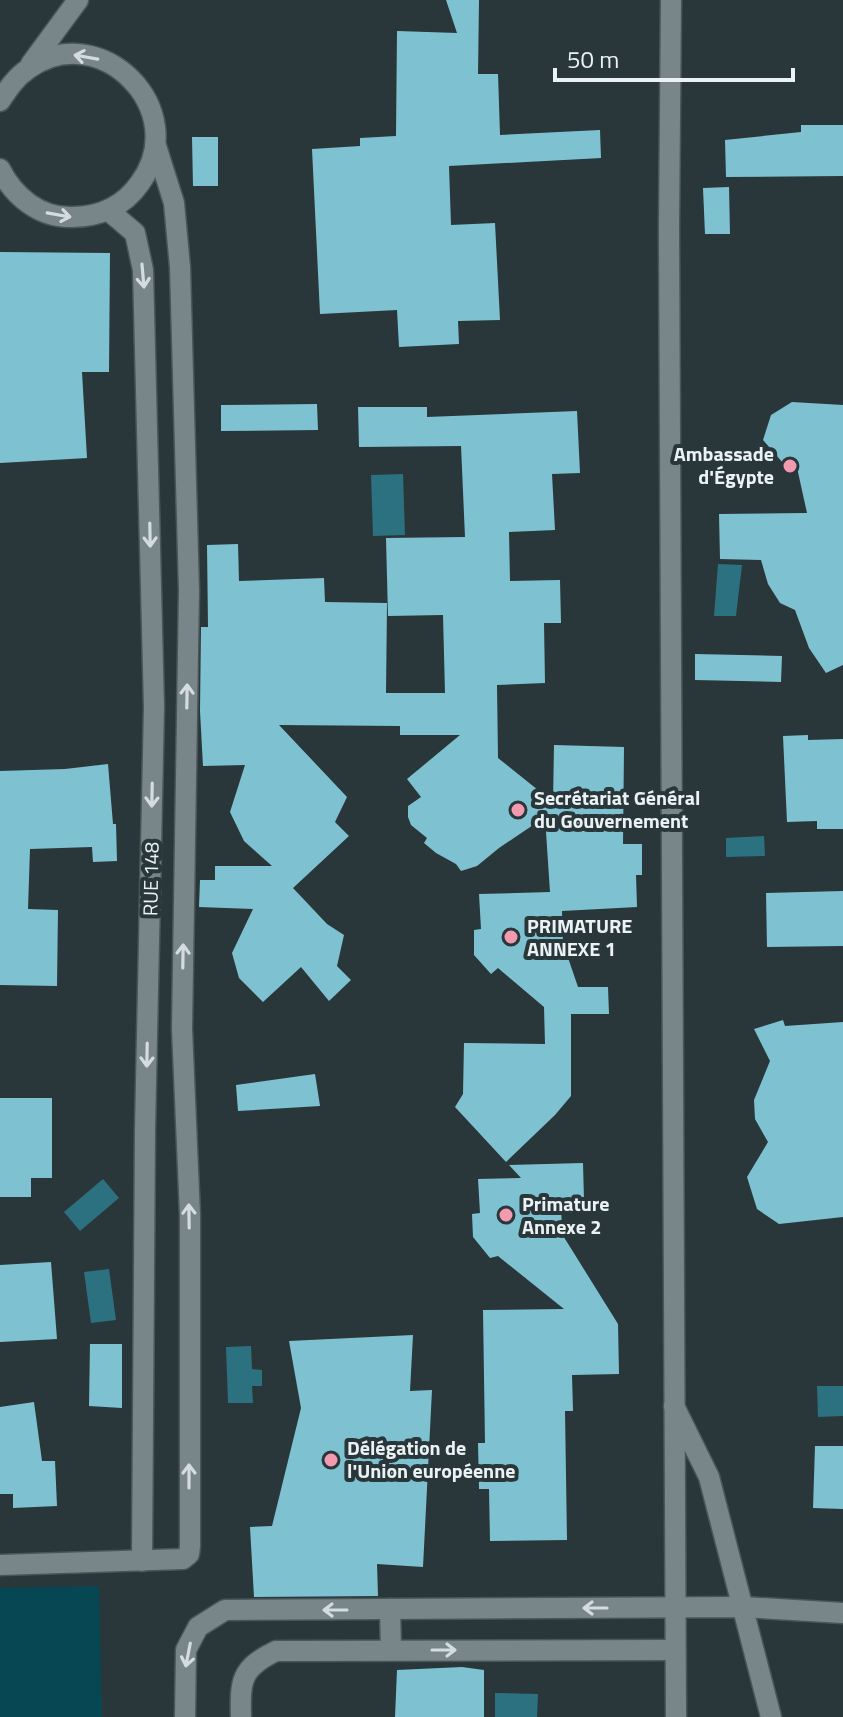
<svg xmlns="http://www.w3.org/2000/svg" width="843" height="1717" font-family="'Titillium Web',sans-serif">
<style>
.green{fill:#064753}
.water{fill:#2b7180}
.building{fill:#7ec2d2}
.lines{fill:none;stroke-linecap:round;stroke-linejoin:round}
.street-casing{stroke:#4a5558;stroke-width:23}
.street{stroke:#78868a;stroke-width:20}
.oneway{stroke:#d4dcdf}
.poi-dot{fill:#f29aaf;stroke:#2a373a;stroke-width:3}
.labels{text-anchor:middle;stroke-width:8;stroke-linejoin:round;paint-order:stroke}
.poi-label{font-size:20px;font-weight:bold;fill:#ebf2f4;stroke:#2a373a;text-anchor:start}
.street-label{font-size:20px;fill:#ebf2f4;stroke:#2a373a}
</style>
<rect width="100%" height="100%" fill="#2a373a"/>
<polygon class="green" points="99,1586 102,1717 0,1717 0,1588"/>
<g class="water">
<polygon points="403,474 405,535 373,536 371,475"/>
<polygon points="718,564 742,565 736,616 714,616"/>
<polygon points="764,836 765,856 726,857 726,838"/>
<polygon points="103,1179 119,1198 80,1231 64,1212"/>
<polygon points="109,1269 116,1320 91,1323 84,1272"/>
<polygon points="251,1346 252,1369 262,1370 262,1386 252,1386 253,1403 228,1403 226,1347"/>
<polygon points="817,1386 843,1386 843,1416 818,1417"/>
<polygon points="495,1693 538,1694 537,1717 495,1717"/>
</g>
<g class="building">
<polygon points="446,0 479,0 478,74 498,74 500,135 600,130 601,158 449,166 451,225 495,223 500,320 458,321 459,344 399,347 397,310 320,314 312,149 360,146 360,138 396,136 397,31 457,33"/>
<polygon points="801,125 843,125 843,176 726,177 725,140 801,132"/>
<polygon points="192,137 218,137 218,186 193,186"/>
<polygon points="729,187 730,234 705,234 703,188"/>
<polygon points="0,252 110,253 109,372 82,372 87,458 0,463"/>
<polygon points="792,402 843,405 843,665 826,673 809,648 795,610 780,603 768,584 761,560 720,559 719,514 807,513 796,463 783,463 763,440 771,415"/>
<polygon points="317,404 318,430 221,431 221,405"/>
<polygon points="358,407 427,407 427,417 577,411 580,473 552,474 555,530 509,532 510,581 560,580 561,623 544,623 545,683 497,685 498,758 553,802 554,745 624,747 623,844 642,844 642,875 636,875 637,907 562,911 563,943 578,987 608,987 609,1014 571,1014 571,1096 555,1115 506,1162 455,1107 463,1094 464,1043 545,1044 544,1007 498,968 491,974 474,955 474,930 481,929 479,894 550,892 545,817 499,848 477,866 461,871 456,864 436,853 424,843 427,838 411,825 408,817 408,806 421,797 407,779 460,735 400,735 400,726 279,725 347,797 335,822 349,836 293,888 327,924 344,935 337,966 351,980 329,1001 301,967 263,1002 239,978 232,953 253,909 199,907 200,880 215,880 215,866 272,866 244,841 230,812 245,765 203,766 200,711 201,627 208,627 207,545 238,544 239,581 324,578 325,602 387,603 386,693 445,693 443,615 388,616 386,538 465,537 461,446 359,447"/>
<polygon points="695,654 782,656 781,682 695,680"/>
<polygon points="808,735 808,740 843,739 843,829 817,829 817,821 787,822 783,736"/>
<polygon points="108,764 113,824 116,824 117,861 93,862 92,847 30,849 28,909 58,910 57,986 0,985 0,771 65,769"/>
<polygon points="843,891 843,946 767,947 766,893"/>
<polygon points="783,1020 785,1026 843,1022 843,1217 779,1224 757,1209 747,1177 768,1142 755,1119 754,1100 770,1061 754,1029"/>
<polygon points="315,1074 320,1106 238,1111 236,1085"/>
<polygon points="0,1098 52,1098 52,1178 31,1178 31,1197 0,1197"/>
<polygon points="583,1163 584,1200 561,1201 562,1234 618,1324 619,1374 572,1375 573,1411 565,1411 567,1540 490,1541 489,1489 479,1489 478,1443 485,1443 483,1310 564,1309 498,1256 490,1258 473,1237 472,1214 480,1213 478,1179 521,1178 509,1165"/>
<polygon points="51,1262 57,1339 0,1342 0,1265"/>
<polygon points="413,1335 410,1391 432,1390 423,1567 377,1564 378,1596 254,1597 250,1527 272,1526 301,1408 289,1341"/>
<polygon points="90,1344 122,1344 122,1408 89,1406"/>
<polygon points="34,1402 42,1461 55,1461 57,1506 13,1508 13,1494 0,1494 0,1407"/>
<polygon points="815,1446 843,1446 843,1509 813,1508"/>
<polygon points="462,1667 484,1670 484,1717 395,1717 397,1670"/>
</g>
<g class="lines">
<g class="street-casing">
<g id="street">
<polyline points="671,0 669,228 676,1717"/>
<polyline points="31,64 78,0"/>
<path d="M0,101C8,89 16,77 28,69C100,17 193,110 140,183C124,206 100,217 72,217C40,218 14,197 0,169"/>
<polyline points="109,211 135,233 143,270 154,707 145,1130 142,1561"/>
<polyline points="674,1406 709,1477 771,1717"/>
<polyline points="0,1565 183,1559 189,1554 190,1546 190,1215 182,1029 189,590 180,267 174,203 156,146"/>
<polyline points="390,1609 391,1650"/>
<polyline points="185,1717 186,1650 198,1627 225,1610 743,1607 843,1613"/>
<path d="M241,1717C240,1680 241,1668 276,1651L674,1650"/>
</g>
</g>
<use href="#street" class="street"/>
</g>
<defs><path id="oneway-shaft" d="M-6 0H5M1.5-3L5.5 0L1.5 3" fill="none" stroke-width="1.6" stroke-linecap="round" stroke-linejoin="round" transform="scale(2)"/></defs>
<g class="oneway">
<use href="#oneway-shaft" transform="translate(86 57) rotate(-170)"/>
<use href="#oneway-shaft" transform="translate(59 215) rotate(10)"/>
<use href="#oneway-shaft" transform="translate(143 276) rotate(85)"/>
<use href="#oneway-shaft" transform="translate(150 535) rotate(89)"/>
<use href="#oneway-shaft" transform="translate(187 696) rotate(-89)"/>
<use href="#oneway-shaft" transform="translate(152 795) rotate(91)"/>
<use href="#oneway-shaft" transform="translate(183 956) rotate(-89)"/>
<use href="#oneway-shaft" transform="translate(147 1055) rotate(91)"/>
<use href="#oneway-shaft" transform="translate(189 1216) rotate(-91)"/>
<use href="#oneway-shaft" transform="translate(189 1476) rotate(-90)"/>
<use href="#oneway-shaft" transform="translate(595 1608) rotate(180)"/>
<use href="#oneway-shaft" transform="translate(335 1610) rotate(180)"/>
<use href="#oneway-shaft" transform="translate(444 1650)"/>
<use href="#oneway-shaft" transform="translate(188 1655) rotate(101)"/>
</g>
<g class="poi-dot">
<circle cx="790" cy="466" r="8"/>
<circle cx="518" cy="810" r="8"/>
<circle cx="511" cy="937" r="8"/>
<circle cx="506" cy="1215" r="8"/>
<circle cx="331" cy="1460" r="8"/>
</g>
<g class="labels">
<g class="poi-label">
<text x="774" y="461" text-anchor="end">Ambassade<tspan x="774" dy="23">d'Égypte</tspan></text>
<text x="534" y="805">Secrétariat Général<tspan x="534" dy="23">du Gouvernement</tspan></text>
<text x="527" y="933">PRIMATURE<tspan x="527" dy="23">ANNEXE 1</tspan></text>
<text x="522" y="1211">Primature<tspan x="522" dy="23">Annexe 2</tspan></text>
<text x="347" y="1455">Délégation de<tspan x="347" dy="23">l'Union européenne</tspan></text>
</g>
<g class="street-label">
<text transform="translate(151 879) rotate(-89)" y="7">RUE 148</text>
</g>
</g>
<path d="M555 68v12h238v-12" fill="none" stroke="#ebf2f4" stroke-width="4"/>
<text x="567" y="68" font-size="24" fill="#ebf2f4" stroke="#2a373a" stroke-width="6" paint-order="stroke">50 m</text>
</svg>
